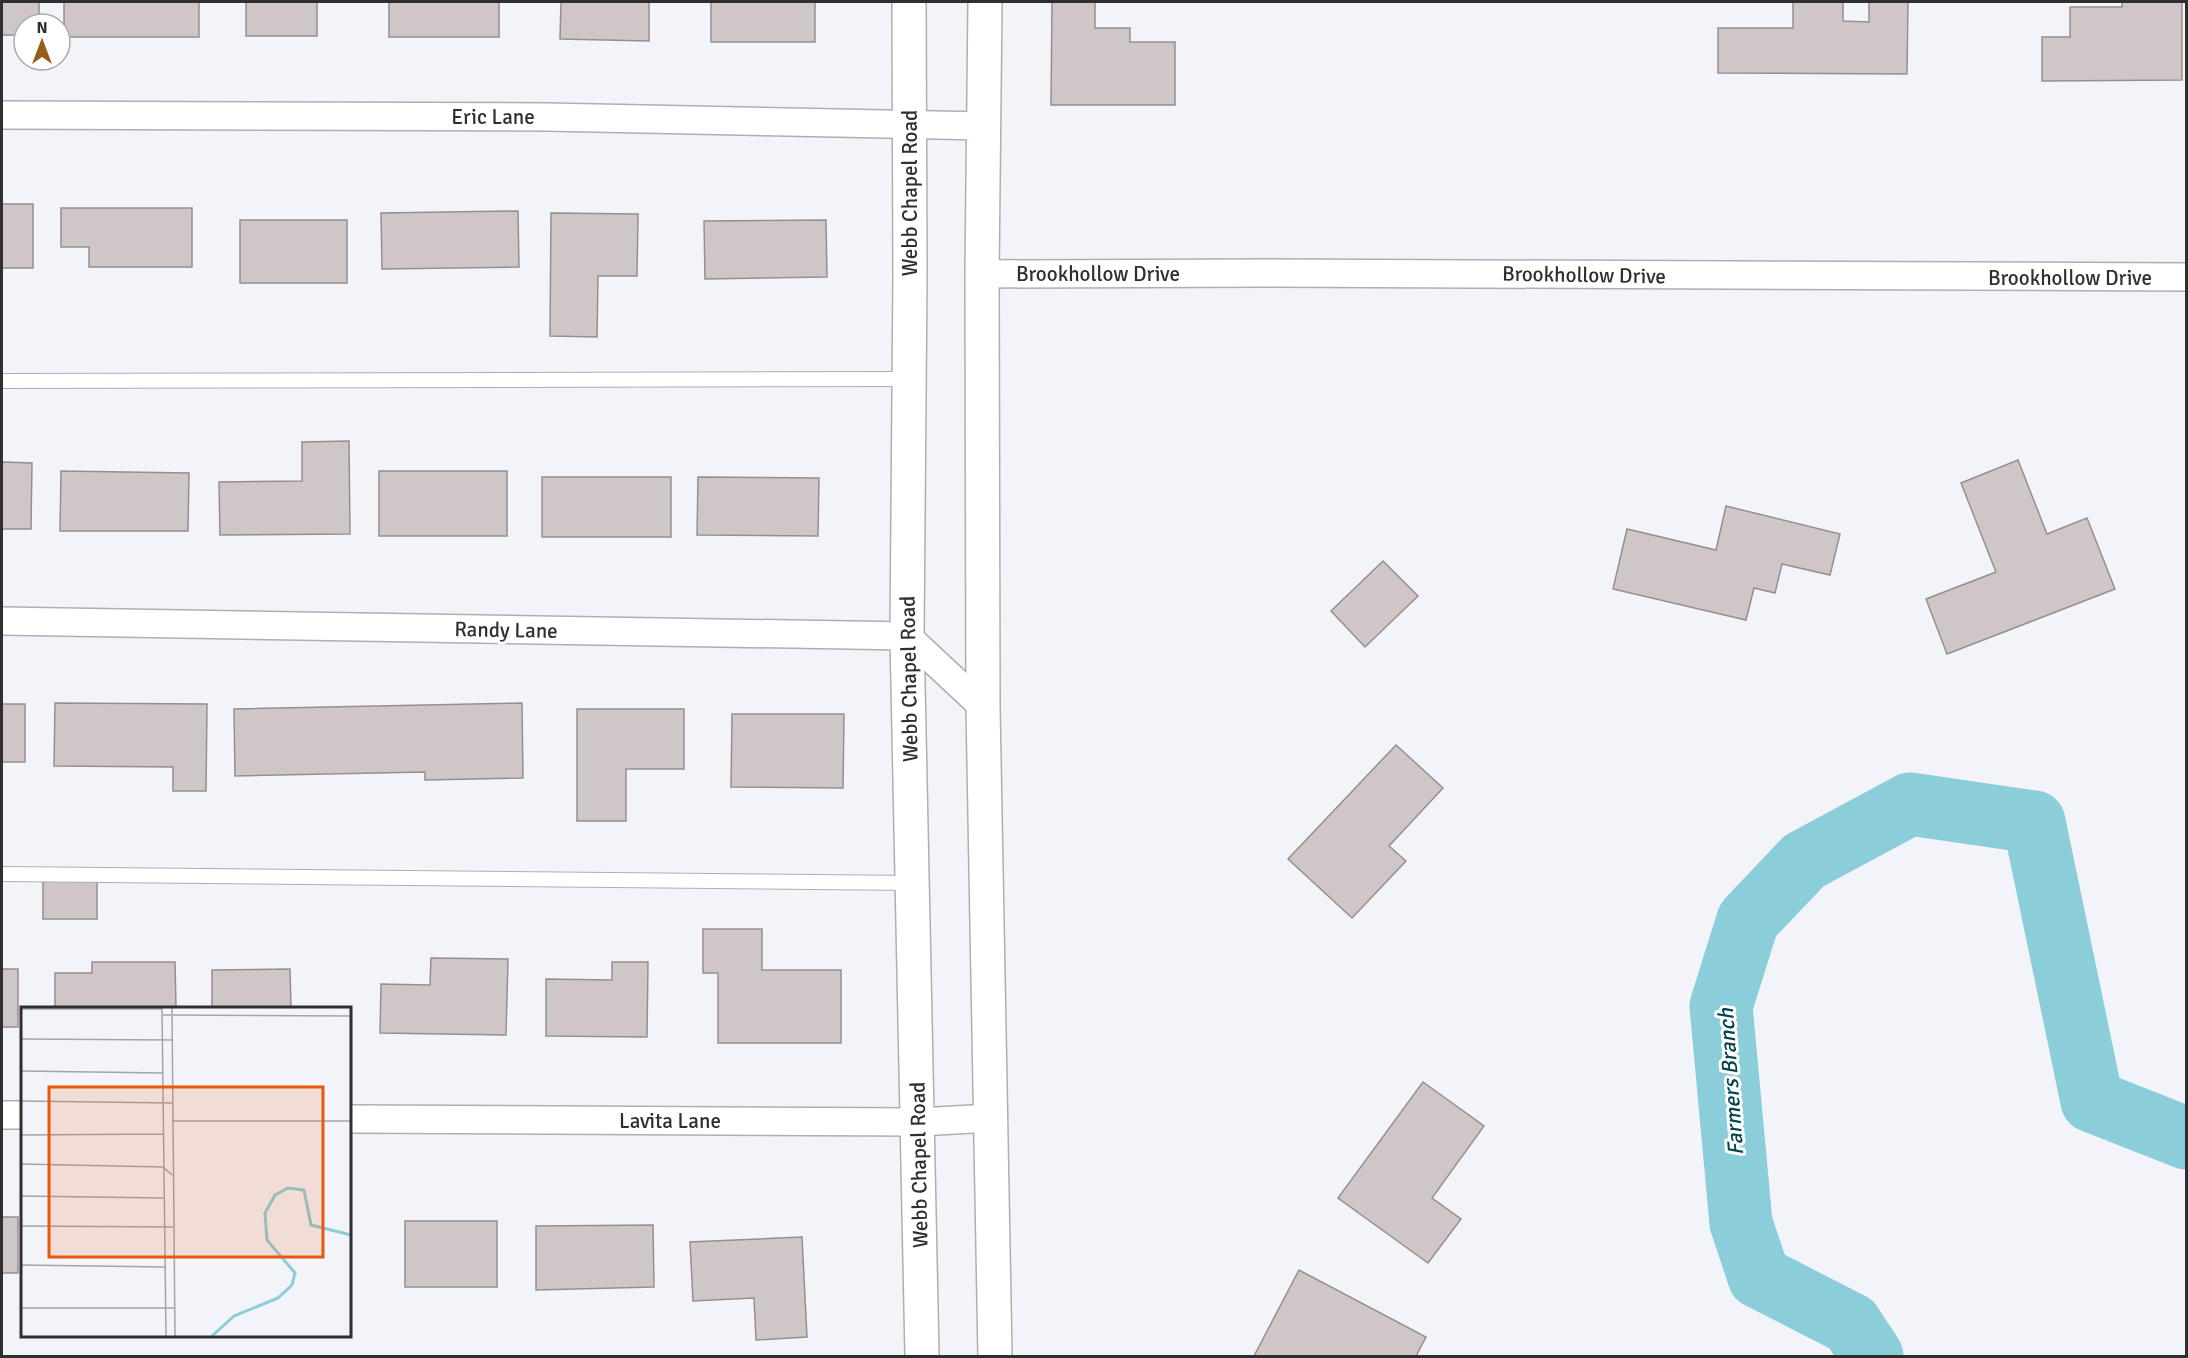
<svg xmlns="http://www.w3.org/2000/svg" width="2188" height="1358" font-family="Signika,sans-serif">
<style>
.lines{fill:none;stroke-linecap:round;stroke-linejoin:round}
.river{stroke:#8bcdd9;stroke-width:63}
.building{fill:#cfc7c7;stroke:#968f8e;stroke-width:1.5}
.lane-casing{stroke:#adafb4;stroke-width:16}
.street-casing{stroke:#adafb4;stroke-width:30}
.secondary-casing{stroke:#adafb4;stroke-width:36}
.lane{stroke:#fff;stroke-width:14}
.street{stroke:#fff;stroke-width:27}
.secondary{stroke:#fff;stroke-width:33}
.labels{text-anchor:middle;stroke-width:6;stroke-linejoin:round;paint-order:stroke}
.street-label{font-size:21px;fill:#2f2f31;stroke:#fff}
.water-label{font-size:22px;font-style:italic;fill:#03434c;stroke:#fff}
.inset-river{fill:none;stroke:#8bcdd9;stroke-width:3}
.inset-road{fill:none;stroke:#a4a5aa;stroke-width:1.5}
.view{fill:#e8590c;fill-opacity:0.15;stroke:#e8590c;stroke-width:3}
.inset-edge{fill:none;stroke:#2f2f31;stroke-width:3}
</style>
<rect width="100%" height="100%" fill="#f2f4fa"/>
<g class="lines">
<polyline class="river" points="1872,1356 1851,1324 1759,1277 1741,1223 1721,1006 1748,920 1804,861 1910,804 2034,822 2092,1101 2186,1138"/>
</g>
<g class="building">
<polygon points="2,2 39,2 39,24 24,24 24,35 2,35"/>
<rect x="64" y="2" width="135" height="35"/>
<rect x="246" y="2" width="71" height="34"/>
<rect x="389" y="2" width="110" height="35"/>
<polygon points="561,2 649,2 649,41 560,39"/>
<rect x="711" y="2" width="104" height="40"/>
<polygon points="1052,2 1095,2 1095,28 1130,28 1130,42 1175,42 1175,105 1051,105"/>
<polygon points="1793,2 1843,2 1843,21 1869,22 1869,2 1908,2 1907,74 1718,73 1718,28 1793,28"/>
<polygon points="2122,2 2182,2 2182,80 2042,81 2042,37 2070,37 2070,7 2122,7"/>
<rect x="2" y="204" width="31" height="64"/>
<polygon points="61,208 192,208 192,267 89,267 89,247 61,247"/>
<polygon points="518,211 519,267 382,269 381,213"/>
<polygon points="551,213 638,214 637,276 598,276 597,337 550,336"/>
<rect x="240" y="220" width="107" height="63"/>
<polygon points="826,220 827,277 705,279 704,221"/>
<polygon points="349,441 350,534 220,535 219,482 302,481 302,442"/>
<polygon points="2018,460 2047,534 2087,518 2115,589 1947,654 1926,599 1996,572 1961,483"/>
<polygon points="2,462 32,463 31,529 2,529"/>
<polygon points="61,471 189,473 188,531 60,531"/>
<rect x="379" y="471" width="128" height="65"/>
<rect x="542" y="477" width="129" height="60"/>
<polygon points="698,477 819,478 818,536 697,535"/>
<polygon points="1726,506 1840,534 1830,575 1782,564 1775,593 1754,588 1746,620 1613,589 1627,529 1716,550"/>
<polygon points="1383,561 1418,596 1365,647 1331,611"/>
<polygon points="55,703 207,704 206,791 173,791 173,767 54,766"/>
<polygon points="522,703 523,778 425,780 425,772 235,776 234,709"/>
<rect x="2" y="704" width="23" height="58"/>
<polygon points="577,709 684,709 684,769 626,769 626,821 577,821"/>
<polygon points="732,714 844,714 843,788 731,787"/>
<polygon points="1396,745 1443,788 1389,846 1406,861 1352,918 1288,859"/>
<rect x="43" y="876" width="54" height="43"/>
<polygon points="703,929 762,929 762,970 841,970 841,1043 718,1043 718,973 703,973"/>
<polygon points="431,958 508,959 506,1035 380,1033 381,984 430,985"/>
<polygon points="92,962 175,962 176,1008 55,1008 55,973 92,973"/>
<polygon points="612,962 648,962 647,1037 546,1036 546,979 612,980"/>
<rect x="2" y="969" width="16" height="58"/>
<polygon points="290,969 291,1008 212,1008 212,970"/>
<polygon points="1423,1082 1484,1126 1432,1198 1461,1219 1428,1263 1338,1198"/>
<rect x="2" y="1217" width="16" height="56"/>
<rect x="405" y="1221" width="92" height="66"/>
<polygon points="653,1225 654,1287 536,1290 536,1226"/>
<polygon points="802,1237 807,1337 756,1340 754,1298 693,1301 690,1242"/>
<polygon points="1299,1270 1426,1337 1416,1356 1254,1356"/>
</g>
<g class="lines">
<g class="lane-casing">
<g id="lane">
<polyline points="2,381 909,379"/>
<polyline points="2,874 913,883"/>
</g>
</g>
<g class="street-casing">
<g id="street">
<polyline points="2,115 547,117 985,126"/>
<polyline points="982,274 1266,273 2186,277"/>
<polyline points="2,621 907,636 983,707"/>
<polyline points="2,1115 22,1115"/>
<polyline points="350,1119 919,1122 991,1118"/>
</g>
</g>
<g class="secondary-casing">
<g id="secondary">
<polyline points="909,2 910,274 907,636 922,1356"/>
<polyline points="985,2 982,274 983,707 995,1356"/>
</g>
</g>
<use href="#lane" class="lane"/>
<use href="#street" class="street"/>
<use href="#secondary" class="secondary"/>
</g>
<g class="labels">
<g class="street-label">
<text x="493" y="124">Eric Lane</text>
<text transform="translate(910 193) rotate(-90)" y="7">Webb Chapel Road</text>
<text x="1098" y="281">Brookhollow Drive</text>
<text transform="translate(1584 275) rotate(1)" y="7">Brookhollow Drive</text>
<text x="2070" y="285">Brookhollow Drive</text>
<text transform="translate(506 630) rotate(1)" y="7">Randy Lane</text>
<text transform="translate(909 679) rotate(-91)" y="7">Webb Chapel Road</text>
<text x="670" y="1128">Lavita Lane</text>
<text transform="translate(919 1165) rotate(-91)" y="7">Webb Chapel Road</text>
</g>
<g class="water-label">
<text transform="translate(1730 1082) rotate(-94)" y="8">Farmers Branch</text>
</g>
</g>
<g transform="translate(21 1007)">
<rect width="330" height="330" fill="#f2f4fa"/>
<path class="inset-river" d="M191,329L213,309L257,291L271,278L274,266L246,233L244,206L254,188L267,181L283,183L290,218L330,228"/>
<path class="inset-road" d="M141,1L145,329M151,1L154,329M0,2H141M142,8L330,9M0,32L151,33M0,64L142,66M0,94L151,96M151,114H330M0,128L142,127M0,157L142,160L151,168M0,189L142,191M0,219L152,220M0,258L144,260M0,301H153"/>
<path class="view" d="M28,80H302V250H28Z"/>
<rect width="330" height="330" class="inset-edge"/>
</g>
<rect width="2188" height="1358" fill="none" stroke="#2f2f31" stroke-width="6"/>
<g transform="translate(42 42)"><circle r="28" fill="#ffffff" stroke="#acacad" stroke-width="1.5"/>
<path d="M0-4.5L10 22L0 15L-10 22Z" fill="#965e18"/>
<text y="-9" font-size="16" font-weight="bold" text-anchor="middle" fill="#2f2f31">N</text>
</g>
</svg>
